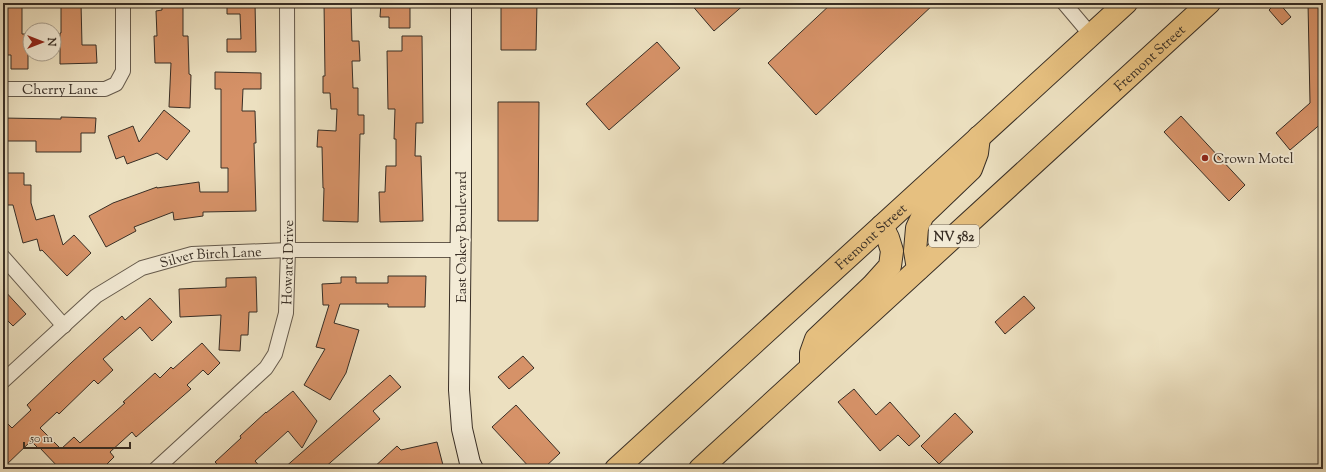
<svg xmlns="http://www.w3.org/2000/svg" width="1326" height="472" font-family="'Sorts Mill Goudy',serif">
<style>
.building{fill:#d69268;stroke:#382e25}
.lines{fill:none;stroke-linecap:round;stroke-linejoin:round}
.street-casing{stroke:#655a4c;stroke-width:16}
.secondary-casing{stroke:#382e25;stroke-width:22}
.primary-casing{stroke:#382e25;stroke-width:24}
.street{stroke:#f3ebd6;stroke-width:14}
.secondary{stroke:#f3ebd6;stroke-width:20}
.primary{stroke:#e6c080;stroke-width:22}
.poi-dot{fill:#8f2418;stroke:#f3ebd6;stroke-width:1.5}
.labels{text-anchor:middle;stroke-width:3.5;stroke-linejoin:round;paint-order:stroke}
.shield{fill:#f3ebd6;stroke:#70675a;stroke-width:1}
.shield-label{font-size:13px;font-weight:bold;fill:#382e25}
.street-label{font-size:14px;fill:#382e25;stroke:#f3ebd6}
.poi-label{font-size:14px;fill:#382e25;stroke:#f3ebd6;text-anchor:start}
</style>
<rect width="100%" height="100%" fill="#ece0c0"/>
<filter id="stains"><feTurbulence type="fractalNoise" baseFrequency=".005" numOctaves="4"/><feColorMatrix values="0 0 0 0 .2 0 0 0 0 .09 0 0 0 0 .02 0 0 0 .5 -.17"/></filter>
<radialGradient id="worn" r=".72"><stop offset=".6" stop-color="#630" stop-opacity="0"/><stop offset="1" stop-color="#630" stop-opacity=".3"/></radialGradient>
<g class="building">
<polygon points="3,3 22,3 22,34 28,34 28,69 11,69 11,55 3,55"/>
<polygon points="61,3 81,3 82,45 96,45 97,63 60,64 60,33 61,33"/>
<polygon points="162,3 183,3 183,36 188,36 189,72 189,74 191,75 190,108 169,107 171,63 155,63 154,36 157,36 156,11 162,10"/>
<polygon points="227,3 255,3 256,52 227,52 227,39 241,39 240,14 227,14"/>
<polygon points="324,3 351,3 352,41 359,41 360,61 352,61 353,88 358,88 358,115 364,115 364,134 360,134 358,222 323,221 324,188 323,188 322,147 317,147 318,130 336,131 337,109 331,109 330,93 323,93 323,76 325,76"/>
<polygon points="381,3 410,3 410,28 389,28 389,17 380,17"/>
<polygon points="501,3 537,3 536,50 501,50"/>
<polygon points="690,3 746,3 714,31"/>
<polygon points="832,3 935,3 816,115 768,63"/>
<polygon points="1276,3 1279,3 1291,17 1282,25 1269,10"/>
<polygon points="1308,3 1320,3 1321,48 1323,48 1323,122 1290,150 1276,133 1310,103"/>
<polygon points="402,36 422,36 423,123 416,123 415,156 421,156 423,221 380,222 379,192 385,192 386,166 396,166 396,139 394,139 395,109 388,109 387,51 402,51"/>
<polygon points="657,42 680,68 609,130 586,104"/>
<polygon points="215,72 261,73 261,89 243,89 242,111 255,111 256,143 254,143 256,211 203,212 203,216 174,220 173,212 134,227 136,231 106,247 89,216 113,203 157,187 157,188 199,182 200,192 228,192 228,168 221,168 221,89 215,89"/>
<polygon points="498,102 539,102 538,221 498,221"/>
<polygon points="164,110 190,131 167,160 157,153 127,164 124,156 116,159 108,136 133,126 139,142"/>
<polygon points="1181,116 1245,185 1229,201 1164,132"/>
<polygon points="61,117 96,118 95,133 81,133 81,152 36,152 36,141 3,141 3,118 61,119"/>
<polygon points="3,173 24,173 24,185 31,185 31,203 36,220 54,215 63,245 74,235 91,253 67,276 42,250 40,251 37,239 23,243 13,205 3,205"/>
<polygon points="388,276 426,276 425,307 388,307 388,304 340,304 334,323 359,330 346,373 330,400 304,385 325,349 316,347 329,305 323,305 322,284 341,283 341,277 356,277 356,283 388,283"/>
<polygon points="256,277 257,312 249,312 248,335 241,335 240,351 219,350 221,315 180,317 179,289 226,287 226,278"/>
<polygon points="3,289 26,314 13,326 8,321 3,326"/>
<polygon points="1024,296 1035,308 1005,334 995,322"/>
<polygon points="150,298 172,322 152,341 140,327 103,359 113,370 98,384 94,380 59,414 57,412 40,428 61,449 74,437 80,443 125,403 123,402 155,373 160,378 171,367 173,369 202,343 220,363 208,375 203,370 187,385 191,389 136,437 132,432 110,452 114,457 102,469 60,469 39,447 38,448 31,441 3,468 3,419 12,428 31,410 27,405 71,363 122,316 125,320"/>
<polygon points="523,356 534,368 509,389 498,377"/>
<polygon points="390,375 401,387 373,411 380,419 323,469 283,469"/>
<polygon points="854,389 876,415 890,402 920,436 909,446 898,435 880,451 838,402"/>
<polygon points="293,391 317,421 302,448 288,431 255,461 262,469 222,469 215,462 241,438 240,436 266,412 266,413"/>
<polygon points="516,405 560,453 543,469 531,469 492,427"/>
<polygon points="955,413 973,432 939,464 921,446"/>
<polygon points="437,442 444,469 372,469 397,446 401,450"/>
</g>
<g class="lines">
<g class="street-casing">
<g id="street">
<polyline points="1064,3 1091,35"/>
<path id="s1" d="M3,89H105L116,84L123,71V3"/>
<polyline points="3,257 64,326"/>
<path id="s2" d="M3,381L96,296L142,268L192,254L288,250H461"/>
<path id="s3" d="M156,469L266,368L275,354L286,313L288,250L287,3"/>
</g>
</g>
<g class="secondary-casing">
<polyline id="secondary" points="461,3 461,211 459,390 462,429 470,463 473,469"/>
</g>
<g class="primary-casing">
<g id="primary">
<polyline points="918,269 915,251 917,228 923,215 971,169 977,153 979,137"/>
<polyline points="811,367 811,353 816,339 872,286 890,266 892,251 888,238 882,226"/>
<path id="s4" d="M616,469L1126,3"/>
<path id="s5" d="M700,469L1209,3"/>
</g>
</g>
<use href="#street" class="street"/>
<use href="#secondary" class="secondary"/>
<use href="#primary" class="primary"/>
</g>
<circle class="poi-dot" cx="1205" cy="158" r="4"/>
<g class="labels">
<rect class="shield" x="929" y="225" width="50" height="22" rx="3"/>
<g class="shield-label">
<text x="954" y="241">NV 582</text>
</g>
<g class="street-label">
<text dy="5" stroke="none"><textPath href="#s5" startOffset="609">Fremont Street</textPath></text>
<text dy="5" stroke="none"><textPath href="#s1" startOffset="57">Cherry Lane</textPath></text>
<text dy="5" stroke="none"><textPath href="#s4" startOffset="345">Fremont Street</textPath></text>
<text transform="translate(461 237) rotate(-90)" y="5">East Oakey Boulevard</text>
<text dy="5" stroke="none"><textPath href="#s2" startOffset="250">Silver Birch Lane</textPath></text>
<text dy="5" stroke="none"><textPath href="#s3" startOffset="259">Howard Drive</textPath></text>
</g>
<g class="poi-label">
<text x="1213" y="163">Crown Motel</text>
</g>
</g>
<rect width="1326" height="472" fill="none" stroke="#ece0c0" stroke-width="16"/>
<rect x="4" y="4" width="1318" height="464" fill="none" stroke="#382e25" stroke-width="2"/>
<rect x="8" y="8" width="1310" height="456" fill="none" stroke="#382e25"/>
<g transform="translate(42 42) rotate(90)"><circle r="19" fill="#f3ebd6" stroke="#a89f8f"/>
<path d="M0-3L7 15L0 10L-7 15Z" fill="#8f2418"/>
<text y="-6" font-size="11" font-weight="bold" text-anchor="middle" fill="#382e25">N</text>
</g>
<path d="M24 442v6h106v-6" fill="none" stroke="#382e25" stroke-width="2"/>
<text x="30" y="442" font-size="12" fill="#382e25" stroke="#f3ebd6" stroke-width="3" paint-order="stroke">50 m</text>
<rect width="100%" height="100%" filter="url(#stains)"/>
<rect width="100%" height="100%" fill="url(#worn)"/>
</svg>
